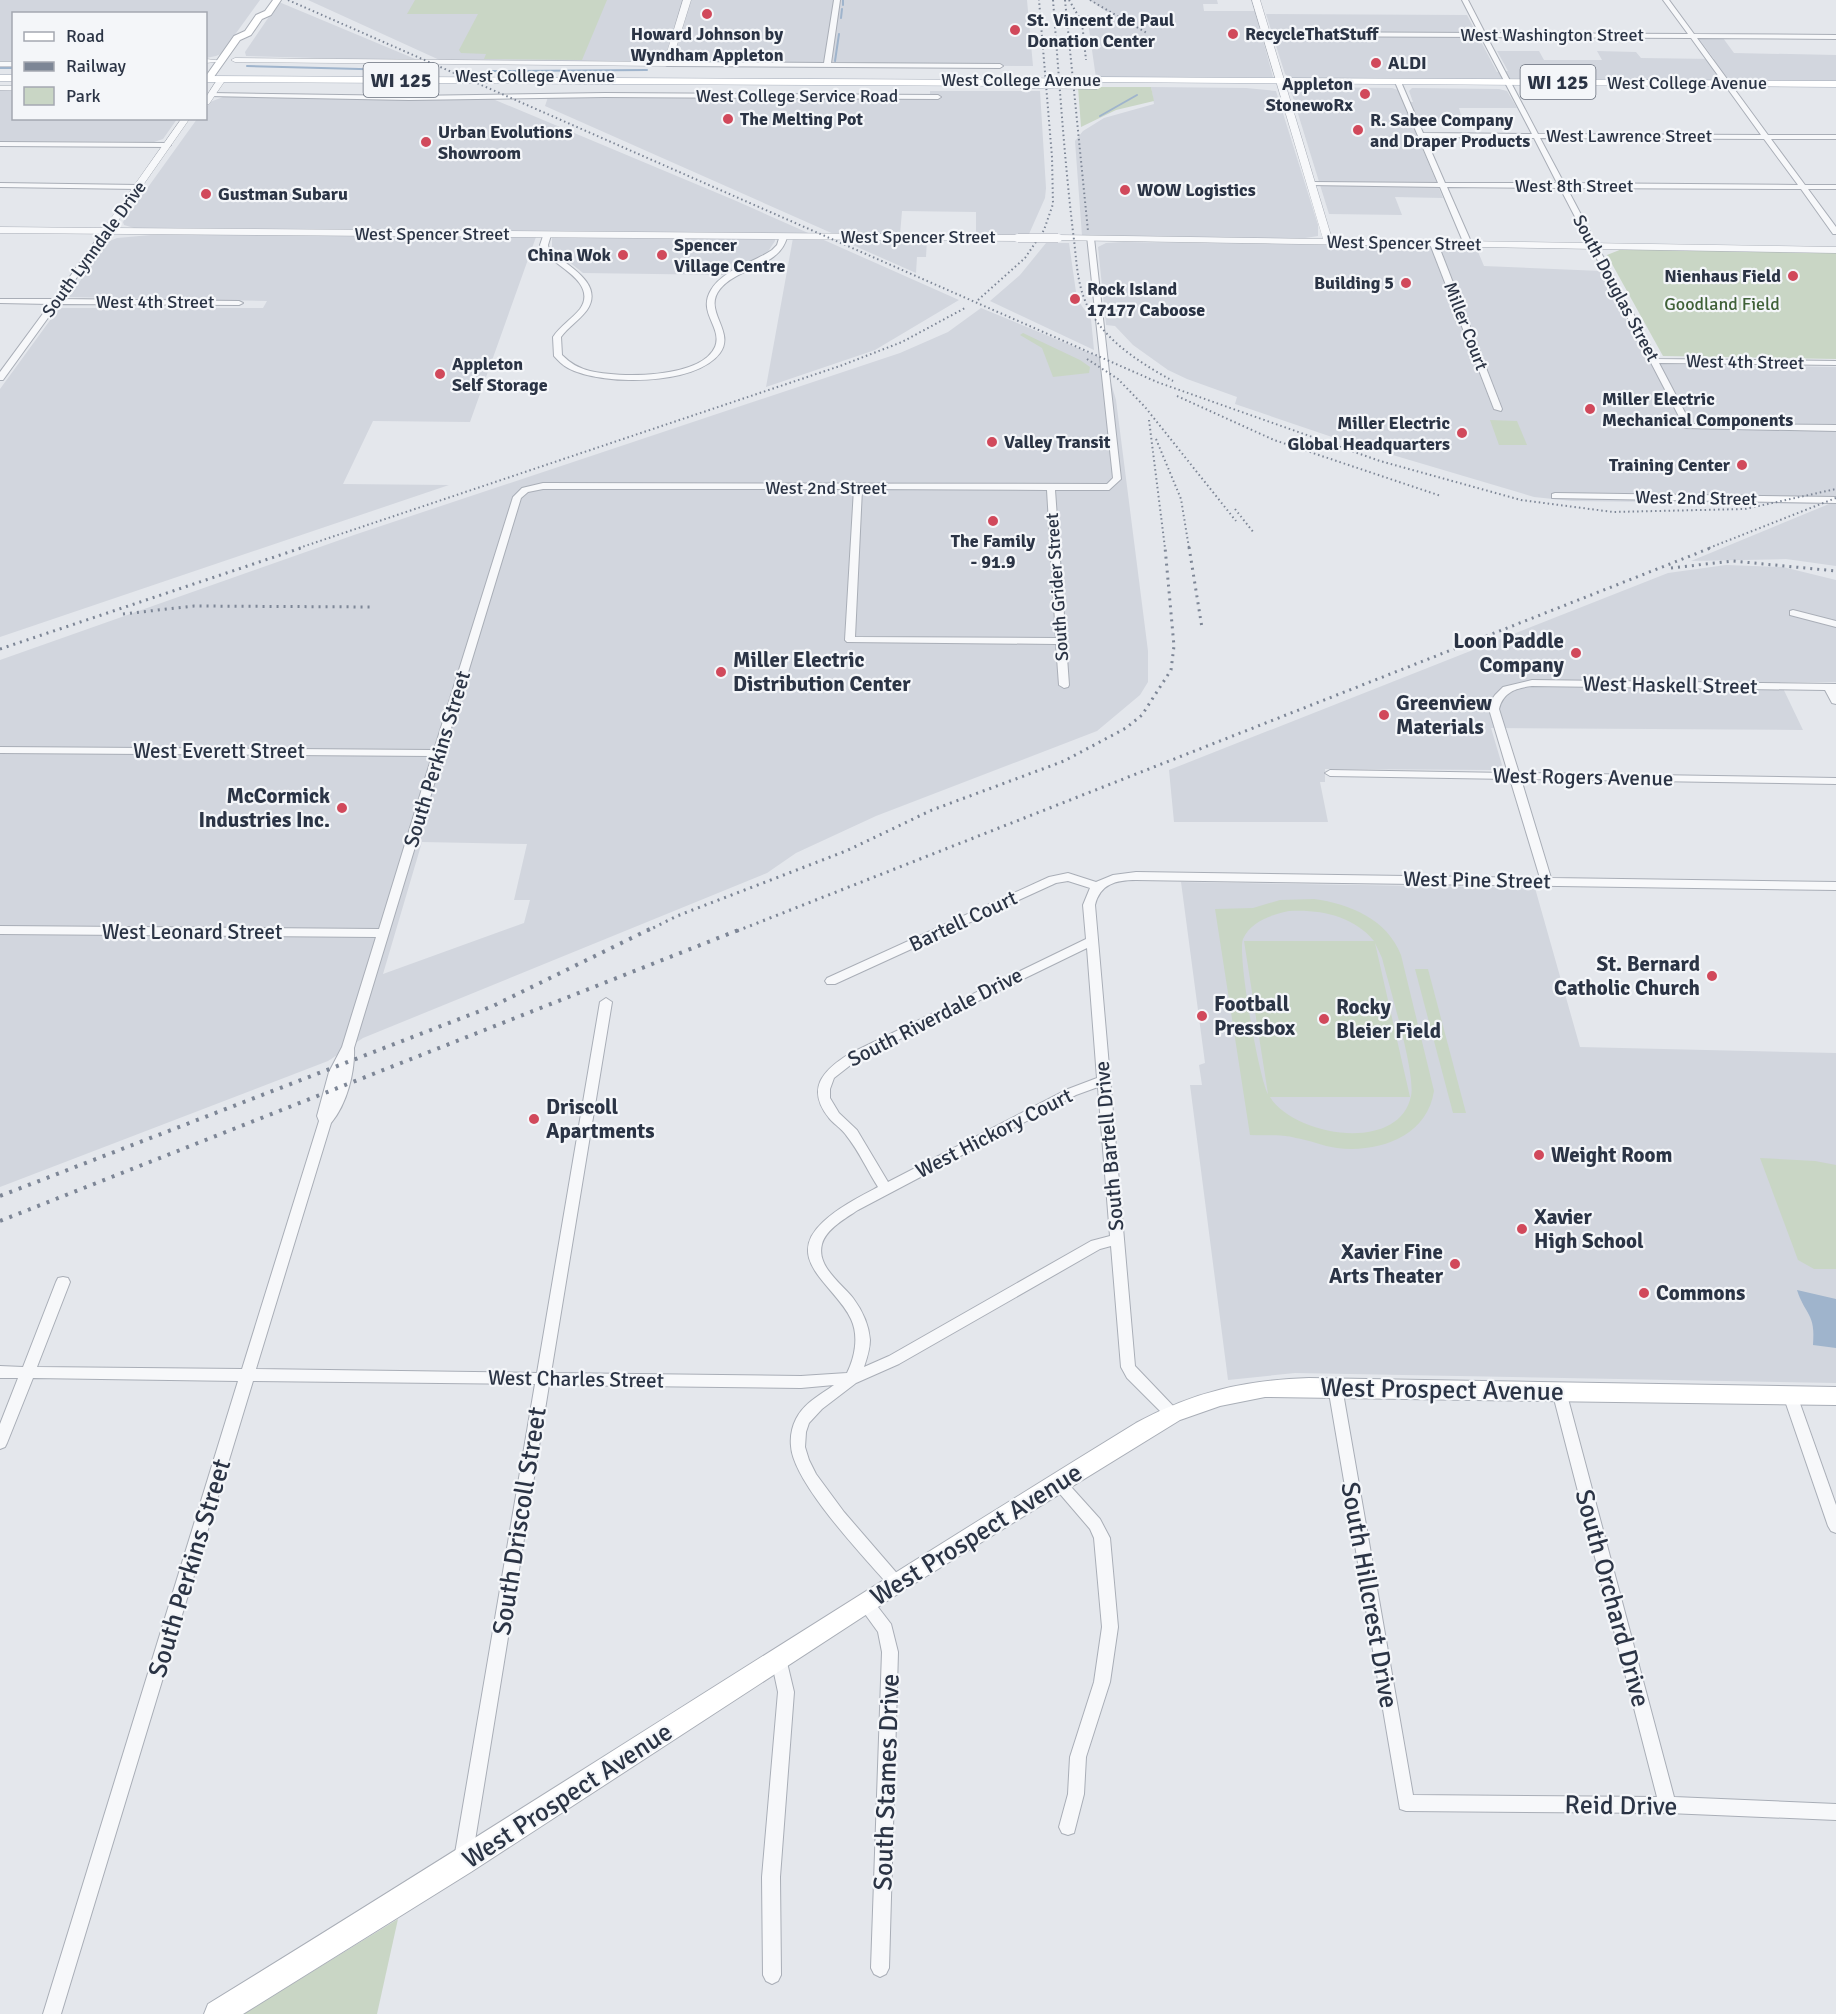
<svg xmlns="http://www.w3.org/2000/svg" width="1836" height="2014" font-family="Signika,sans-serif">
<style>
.built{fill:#d2d6de;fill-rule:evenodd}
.green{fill:#c9d6c5;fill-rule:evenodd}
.water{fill:#9fb4cc}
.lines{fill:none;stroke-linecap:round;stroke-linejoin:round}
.stream{stroke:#9fb4cc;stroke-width:2}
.minor-casing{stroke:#a9aeb7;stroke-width:2}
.tertiary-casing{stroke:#a9aeb7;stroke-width:1}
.secondary-casing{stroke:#a9aeb7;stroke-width:2}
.primary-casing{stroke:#a3abb8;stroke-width:1}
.minor{fill:#f7f8fa;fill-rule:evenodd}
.tertiary{fill:#f7f8fa;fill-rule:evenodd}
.secondary{fill:#fff;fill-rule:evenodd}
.primary{fill:#fff;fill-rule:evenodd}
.rail-far2{stroke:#7d8696;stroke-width:2;stroke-dasharray:1.5 3;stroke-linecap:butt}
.rail-far1{stroke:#7d8696;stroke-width:3;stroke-dasharray:2 5;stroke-linecap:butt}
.rail{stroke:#7d8696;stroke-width:4;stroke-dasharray:3 7;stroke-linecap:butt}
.tertiary-bridge-casing{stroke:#a9aeb7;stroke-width:9;stroke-linecap:butt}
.primary-bridge-casing{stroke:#a3abb8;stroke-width:11;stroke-linecap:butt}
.tertiary-bridge{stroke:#f7f8fa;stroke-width:8}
.primary-bridge{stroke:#fff;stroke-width:10}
.poi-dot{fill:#d1495b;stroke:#f4f6f9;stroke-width:2}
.labels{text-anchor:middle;stroke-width:4.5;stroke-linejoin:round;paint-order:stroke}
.far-poi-label{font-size:18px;font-weight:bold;fill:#2b3445;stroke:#f4f6f9;text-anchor:start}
.far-street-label{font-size:18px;fill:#2b3445;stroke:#f4f6f9}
.far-park-label{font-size:18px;fill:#3f6138;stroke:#f4f6f9}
.shield{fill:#f4f6f9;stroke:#676e7b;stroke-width:1.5}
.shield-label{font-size:20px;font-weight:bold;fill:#2b3445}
.poi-label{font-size:21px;font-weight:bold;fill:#2b3445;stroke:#f4f6f9;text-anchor:start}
.street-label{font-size:21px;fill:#2b3445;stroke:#f4f6f9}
.near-street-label{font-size:26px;fill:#2b3445;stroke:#f4f6f9}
</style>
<rect width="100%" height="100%" fill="#e4e7ec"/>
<g class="built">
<polygon points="0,0 260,0 221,54 216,56 206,58 206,14 14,14 13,62 0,62"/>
<polygon points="308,0 687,0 681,25 684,25 690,0 1027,0 1033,66 444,62"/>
<polygon points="1089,0 1217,0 1218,4 1203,4 1204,11 1255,11 1273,77 1096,78 1087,15 1112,15"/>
<polygon points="279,2 420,61 246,56 245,52"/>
<polygon points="1266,14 1467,15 1497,72 1508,71 1497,51 1539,51 1544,60 1602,60 1597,51 1636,52 1641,58 1714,59 1699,39 1723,38 1734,53 1836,55 1836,83 1291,79 1285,74"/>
<polygon points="1151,87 1246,88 1276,91 1318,225 1318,236 1299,239 1082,236 1075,141 1083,131 1104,118 1154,104"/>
<polygon points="1297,87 1392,88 1398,90 1403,102 1413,102 1409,91 1412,88 1499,89 1507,91 1517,108 1459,108 1461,115 1441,115 1444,122 1411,122 1443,198 1395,197 1402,215 1329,214 1291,91"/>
<polygon points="0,90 13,91 14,118 177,119 163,139 154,142 0,141"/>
<polygon points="930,91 1040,91 1046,188 1045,198 1029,234 976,236 976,212 902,211 900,235 836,235 545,106 548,97 930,98"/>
<polygon points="223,97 488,97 734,200 959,300 875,350 766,387 793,238 223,229 134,228 124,225 123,222 197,119 206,118 206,108 210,102"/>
<polygon points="162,234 536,237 470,422 373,421 343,484 449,485 0,637 0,389 59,308 263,308 267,301 69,297 107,242 117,238"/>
<polygon points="552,237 775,238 775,241 767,253 726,275 583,273 552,248"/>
<polygon points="839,239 927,240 926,257 917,257 916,273"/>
<polygon points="1123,242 1476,247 1484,266 1601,271 1650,364 1836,367 1836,566 1786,559 1691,561 1829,504 1572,501 1534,497 1332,437 1235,404 1237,397 1187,379 1168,370 1133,345 1115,326 1106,325 1098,247 1106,243"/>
<polygon points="1046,243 1069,243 1077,299 1091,319 1094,350 990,301 1020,275"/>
<path d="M981,308L1104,359L1116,400L1148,651V682L1140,695L1097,731L876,816L796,853L767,873L363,1038L328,1061L0,1187V660L354,535L900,353L948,332ZM422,842L527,844L514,900H530L524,923L383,974Z"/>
<polygon points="1726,565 1783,567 1836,580 1836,682 1780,682 1803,730 1491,728 1502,765 1497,770 1325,769 1325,782 1320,782 1328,822 1174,822 1169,770 1668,573"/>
<polygon points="1181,882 1535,888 1580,1047 1836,1053 1836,1383 1295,1373 1228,1380 1190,1085 1202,1085 1199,1065 1205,1063"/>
</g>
<g class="green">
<polygon points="415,0 607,0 582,60 484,59 486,54 461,53 459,50 478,14 407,14"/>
<polygon points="1078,87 1151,87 1154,101 1116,110 1081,127"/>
<polygon points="1622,249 1836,253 1836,359 1663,356 1607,255"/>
<polygon points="1023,333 1080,360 1090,367 1089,373 1053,377 1042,348 1020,335"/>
<polygon points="1490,420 1517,421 1527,445 1499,445"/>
<path d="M1314,899C1350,904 1387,919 1401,955L1434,1091C1427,1137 1378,1153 1337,1148C1322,1146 1310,1140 1296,1138C1282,1134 1265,1136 1250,1135L1215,909L1253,908L1280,900ZM1289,911C1320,909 1354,916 1374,941H1244L1268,1094C1259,1079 1237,953 1243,939C1251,921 1271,915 1289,911ZM1375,943L1382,958C1389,985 1416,1074 1411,1096C1399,1154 1294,1136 1270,1097H1410Z"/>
<polygon points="1415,969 1428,969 1466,1113 1453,1113"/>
<polygon points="1760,1158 1815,1161 1836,1165 1836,1269 1814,1269 1798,1260"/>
<polygon points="398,1919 377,2014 243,2014"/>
</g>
<path class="water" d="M1797,1290L1836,1299V1348L1813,1345C1816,1313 1805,1315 1797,1290Z"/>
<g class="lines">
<g class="stream">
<polyline points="843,0 843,5"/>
<polyline points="841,18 842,9"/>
<polyline points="680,61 731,62"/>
<polyline points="835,61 839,34"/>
<polyline points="247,66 436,71"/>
<polyline points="0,68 14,68"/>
<polyline points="492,71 647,70"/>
<polyline points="1100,116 1137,95"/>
</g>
<g class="minor-casing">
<g id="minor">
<polygon points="834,0 840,0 831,63 1000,64 1003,66 1000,68 667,66 664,64 667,62 824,63"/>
<path d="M1462,0H1468L1485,33L1688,34L1663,0H1669L1694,34L1836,35V39L1697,38L1768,135H1836V139H1771L1805,185H1836V189H1808L1836,227V234H1833L1801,189L1567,188L1657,359L1836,361V365L1659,363L1691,424L1836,425V431L1685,428L1560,188L1447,187L1472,244L1468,246L1464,244L1440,187L1310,185V183L1312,182L1438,183L1395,82L1398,80L1401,82L1423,133L1532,134L1481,37L1267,36L1264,34L1267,32L1479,33ZM1487,37L1691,38L1761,135L1538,134ZM1425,137L1534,138L1557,183H1445ZM1540,138L1764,139L1798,185L1564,183Z"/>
<polygon points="211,93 409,96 605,93 938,95 941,97 938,99 605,97 409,100 209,96 208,95"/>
<polygon points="0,142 168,143 171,145 168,147 0,146"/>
<polygon points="0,183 138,185 141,187 138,189 0,187"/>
<polygon points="104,229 111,231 61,299 239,301 243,303 239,305 58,304 3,380 0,380 0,372 50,304 0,303 0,299 54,299"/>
<path d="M544,233L551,235L548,245L549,250C566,265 605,283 587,310C580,320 568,327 561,337L562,355C570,363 578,368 590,371C618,378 701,379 715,347C723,327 697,313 711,290C724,269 753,263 772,250L777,245L780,235L787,237C780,267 738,267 720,289C702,311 736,331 720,353C696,386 601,386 568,368C562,365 558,360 554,356L553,337C560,326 572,319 580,309C598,283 556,266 542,251L540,245Z"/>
<path d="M1087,236L1094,238L1121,479L1109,490H1055L1069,685L1068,687L1064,688L1059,685L1056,644L847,642L845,640L854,489H543L528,492L521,498L354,1048C355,1072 347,1104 331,1123L256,1369L537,1373L600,1002L606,998L612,1002L551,1373L801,1376L847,1373C855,1357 859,1336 851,1319C836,1286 782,1260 823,1222C839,1207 859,1197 878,1187C867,1170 859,1151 846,1135C841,1128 834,1124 829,1118C806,1089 822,1071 849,1054L1086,939L1083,905L1090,888L1068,881L1056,883L835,984H827L825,981L827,978L1049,877L1068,873L1096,882L1113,875L1136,872L1540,878L1510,779L1330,776L1325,773L1330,770L1508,773L1489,709L1490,702L1495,695L1503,687L1532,680L1836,684V704L1832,703L1825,690L1532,686C1516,688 1503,692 1499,709L1519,773L1836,778V784L1521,779L1551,878L1836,882V890L1136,880C1116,880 1100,884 1095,905L1135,1366L1177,1410L1179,1414L1177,1418L1172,1420L1167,1418L1127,1378L1121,1367L1111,1246L1100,1249L899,1364L856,1383L822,1409L809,1423L806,1432L805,1447L809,1460L816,1474L844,1512L901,1578L904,1583L901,1588L896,1590L891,1588C865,1558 793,1483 791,1446C790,1436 792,1427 796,1419C804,1403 820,1395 834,1385L801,1388L549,1385L472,1859L469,1865L463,1867L457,1865L454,1859L535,1384L253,1381L61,2014H43L238,1381L33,1378L7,1443L5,1447L0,1449V1424L18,1378H0V1366L23,1367L56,1282L58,1278L63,1277L68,1278L70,1282L37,1367L242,1369L319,1121L317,1116L329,1072L342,1047L376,937L0,934V926L379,929L432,756L0,753V747L434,750L513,497L522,488L543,483L1107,484L1113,478ZM862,489L1047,490L1056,638L855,637ZM1087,948L1097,1078L1068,1089L888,1182L857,1130L839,1113L830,1098V1089L834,1078L857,1060ZM1098,1087L1110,1236L1091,1241L889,1356L864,1367C867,1358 870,1349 870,1340C869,1325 862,1310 853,1298C841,1283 816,1266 822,1244C826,1229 846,1218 858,1210L1076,1095Z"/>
<polygon points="1431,242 1438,244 1502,409 1501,411 1494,409 1430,244"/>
<polygon points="1555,493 1836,497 1836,503 1552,498 1552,494"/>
<polygon points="1793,610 1836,621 1836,627 1790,615 1790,611"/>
<polygon points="1335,1381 1340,1383 1342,1387 1413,1795 1657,1797 1552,1391 1554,1387 1559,1385 1564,1387 1566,1391 1674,1797 1836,1804 1836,1820 1668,1813 1406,1811 1400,1809 1328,1387 1330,1383"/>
<polygon points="1790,1389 1795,1391 1797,1395 1836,1505 1836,1533 1831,1531 1828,1526 1783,1395 1785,1391"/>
<polygon points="1059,1477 1064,1479 1100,1519 1110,1538 1118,1627 1110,1682 1086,1757 1084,1794 1074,1833 1068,1835 1062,1833 1059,1827 1068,1794 1070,1757 1094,1682 1102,1627 1094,1538 1090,1529 1054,1487 1052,1483 1054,1479"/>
<polygon points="865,1596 871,1598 891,1624 898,1652 889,1968 886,1974 880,1977 874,1974 871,1968 882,1652 878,1632 857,1603 859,1598"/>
<polygon points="779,1652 785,1654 794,1692 780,1877 781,1975 778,1981 772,1984 766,1981 763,1975 762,1877 778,1692 771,1659 773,1654"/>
</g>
</g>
<g class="tertiary-casing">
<g id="tertiary">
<polygon points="683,0 691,0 671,64 667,66 235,62 231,60 235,58 664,62"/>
<polygon points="1252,0 1260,0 1332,239 1836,247 1836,253 1055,240 1053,238 1058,235 1323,239"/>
<polygon points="206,59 224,61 206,63"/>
<rect x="0" y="62" width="14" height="4"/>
<polygon points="219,77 226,79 209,104 206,104 206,97"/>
<rect x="0" y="86" width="14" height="4"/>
<polygon points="182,118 190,118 113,228 1018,235 1023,238 1018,241 0,233 0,227 104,228"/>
</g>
</g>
<g class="secondary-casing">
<g id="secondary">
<polygon points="273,0 281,0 271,15 262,19 251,35 240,40 211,81 206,81 206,76 234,36 245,31 256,15 265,11"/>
<path d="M1309,1378L1836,1387V1405L1265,1397L1220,1406L1180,1420L904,1590L471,1872L243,2014H204L208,2004C519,1813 825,1614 1136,1423C1193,1392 1245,1380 1309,1378Z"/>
</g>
</g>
<g class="primary-casing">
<g id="primary">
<rect x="0" y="75" width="14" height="6"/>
<polygon points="206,76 1020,80 1025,83 1020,86 206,82"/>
<polygon points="1096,77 1836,81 1836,87 1092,82 1092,78"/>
</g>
</g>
<use href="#minor" class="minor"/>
<use href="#tertiary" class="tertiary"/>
<use href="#secondary" class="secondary"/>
<use href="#primary" class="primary"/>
<g class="rail-far2">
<polyline points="288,0 1157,382 1380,461 1521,500 1613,512 1745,509 1836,489"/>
<path d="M1053,0C1059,77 1064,155 1073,232C1077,260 1076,286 1090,311C1108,343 1142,364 1173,381"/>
<polyline points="1065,0 1088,231"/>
<polyline points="1069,0 1082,22 1086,60"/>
<polyline points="1090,0 1147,33"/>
<polyline points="1071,295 1074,303"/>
<polyline points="978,300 1025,258 1044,230 1053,204 1052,157 1039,0"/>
<polyline points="1087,359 1118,379 1145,407 1236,521"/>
<polyline points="1177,396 1274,440 1441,496"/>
<polyline points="1149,420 1165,548"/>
<polyline points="1156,439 1181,499 1189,548"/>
<polyline points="1235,509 1254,533"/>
<polyline points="299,548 840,366 902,342 965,308"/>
<polyline points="1709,548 1836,498"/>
</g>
<g class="rail-far1">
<polyline points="1189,547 1202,628"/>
<polyline points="1671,568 1733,561 1836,571"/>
<polyline points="123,614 194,606 373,607"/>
<polyline points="0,649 304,547"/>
<polyline points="647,931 677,916 846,851 932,810 1064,761 1126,728 1142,715 1171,670 1174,646 1165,547"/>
<polyline points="737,931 1713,547"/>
</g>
<g class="rail">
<polyline points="0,1196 493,1006 650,929"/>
<polyline points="0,1221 741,929"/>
</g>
<g class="tertiary-bridge-casing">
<polyline id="tertiary-bridge" points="1018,238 1058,238"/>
</g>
<g class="primary-bridge-casing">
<polyline id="primary-bridge" points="1020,83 1097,84"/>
</g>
<use href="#tertiary-bridge" class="tertiary-bridge"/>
<use href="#primary-bridge" class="primary-bridge"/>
</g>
<g class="poi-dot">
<circle cx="707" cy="14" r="6"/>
<circle cx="1015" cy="30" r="6"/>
<circle cx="1233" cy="34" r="6"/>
<circle cx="1376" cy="63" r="6"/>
<circle cx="1365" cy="94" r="6"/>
<circle cx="728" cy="119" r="6"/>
<circle cx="1358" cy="130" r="6"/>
<circle cx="426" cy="142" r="6"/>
<circle cx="1125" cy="190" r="6"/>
<circle cx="206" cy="194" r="6"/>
<circle cx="623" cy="255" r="6"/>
<circle cx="662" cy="255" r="6"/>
<circle cx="1793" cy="276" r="6"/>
<circle cx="1406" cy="283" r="6"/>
<circle cx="1075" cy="299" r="6"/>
<circle cx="440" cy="374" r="6"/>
<circle cx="1590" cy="409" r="6"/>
<circle cx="1462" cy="433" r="6"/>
<circle cx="992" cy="442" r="6"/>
<circle cx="1742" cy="465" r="6"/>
<circle cx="993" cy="521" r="6"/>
<circle cx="1576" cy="653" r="6"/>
<circle cx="721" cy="672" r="6"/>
<circle cx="1384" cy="715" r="6"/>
<circle cx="342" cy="808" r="6"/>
<circle cx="1712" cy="976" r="6"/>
<circle cx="1202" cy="1016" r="6"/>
<circle cx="1324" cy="1019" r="6"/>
<circle cx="534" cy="1119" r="6"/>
<circle cx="1539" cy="1155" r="6"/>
<circle cx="1522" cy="1229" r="6"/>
<circle cx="1455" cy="1264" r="6"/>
<circle cx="1644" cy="1293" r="6"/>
</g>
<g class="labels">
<g class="far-poi-label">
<text x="1027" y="26">St. Vincent de Paul<tspan x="1027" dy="21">Donation Center</tspan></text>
<text x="707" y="40" text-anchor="middle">Howard Johnson by<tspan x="707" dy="21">Wyndham Appleton</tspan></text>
<text x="1245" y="40">RecycleThatStuff</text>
<text x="1388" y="69">ALDI</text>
<text x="1353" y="90" text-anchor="end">Appleton<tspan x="1353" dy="21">StonewoRx</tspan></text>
<text x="740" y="125">The Melting Pot</text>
<text x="1370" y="126">R. Sabee Company<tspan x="1370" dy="21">and Draper Products</tspan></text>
<text x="438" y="138">Urban Evolutions<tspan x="438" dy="21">Showroom</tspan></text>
<text x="1137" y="196">WOW Logistics</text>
<text x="218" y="200">Gustman Subaru</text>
<text x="674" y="251">Spencer<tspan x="674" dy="21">Village Centre</tspan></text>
<text x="611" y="261" text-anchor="end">China Wok</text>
<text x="1781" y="282" text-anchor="end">Nienhaus Field</text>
<text x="1394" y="289" text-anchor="end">Building 5</text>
<text x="1087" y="295">Rock Island<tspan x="1087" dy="21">17177 Caboose</tspan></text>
<text x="452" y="370">Appleton<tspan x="452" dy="21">Self Storage</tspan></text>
<text x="1602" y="405">Miller Electric<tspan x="1602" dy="21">Mechanical Components</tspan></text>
<text x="1450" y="429" text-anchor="end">Miller Electric<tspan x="1450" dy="21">Global Headquarters</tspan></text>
<text x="1004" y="448">Valley Transit</text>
<text x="1730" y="471" text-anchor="end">Training Center</text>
<text x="993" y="547" text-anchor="middle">The Family<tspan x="993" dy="21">- 91.9</tspan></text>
</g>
<g class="far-street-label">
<text x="1552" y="41">West Washington Street</text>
<text x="535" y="82">West College Avenue</text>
<text x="1021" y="86">West College Avenue</text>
<text x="1687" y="89">West College Avenue</text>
<text x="797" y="102">West College Service Road</text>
<text x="1629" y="142">West Lawrence Street</text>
<text x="1574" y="192">West 8th Street</text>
<text x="432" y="240">West Spencer Street</text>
<text x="918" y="243">West Spencer Street</text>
<text transform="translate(1404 243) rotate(1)" y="6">West Spencer Street</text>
<text transform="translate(94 249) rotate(-54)" y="6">South Lynndale Drive</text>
<text transform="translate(1616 288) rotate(62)" y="6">South Douglas Street</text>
<text x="155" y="308">West 4th Street</text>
<text transform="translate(1466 326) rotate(69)" y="6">Miller Court</text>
<text transform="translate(1745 362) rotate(1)" y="6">West 4th Street</text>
<text x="826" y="494">West 2nd Street</text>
<text transform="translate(1696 498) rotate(1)" y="6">West 2nd Street</text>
<text transform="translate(1057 587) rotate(-94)" y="6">South Grider Street</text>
</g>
<g class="far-park-label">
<text x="1722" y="310">Goodland Field</text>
</g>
<g class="shield">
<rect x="363.5" y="63" width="75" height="34" rx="4.5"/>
<rect x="1520.5" y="65" width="75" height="34" rx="4.5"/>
</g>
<g class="shield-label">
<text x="401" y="87">WI 125</text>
<text x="1558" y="89">WI 125</text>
</g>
<g class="poi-label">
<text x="1564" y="648" text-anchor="end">Loon Paddle<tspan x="1564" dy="24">Company</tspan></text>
<text x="733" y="667">Miller Electric<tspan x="733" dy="24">Distribution Center</tspan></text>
<text x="1396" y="710">Greenview<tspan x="1396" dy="24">Materials</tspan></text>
<text x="330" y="803" text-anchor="end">McCormick<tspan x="330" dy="24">Industries Inc.</tspan></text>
<text x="1700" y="971" text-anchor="end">St. Bernard<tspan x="1700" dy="24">Catholic Church</tspan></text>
<text x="1214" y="1011">Football<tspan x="1214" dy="24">Pressbox</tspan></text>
<text x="1336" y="1014">Rocky<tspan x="1336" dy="24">Bleier Field</tspan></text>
<text x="546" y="1114">Driscoll<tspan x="546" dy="24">Apartments</tspan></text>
<text x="1551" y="1162">Weight Room</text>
<text x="1534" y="1224">Xavier<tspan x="1534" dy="24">High School</tspan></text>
<text x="1443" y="1259" text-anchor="end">Xavier Fine<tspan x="1443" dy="24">Arts Theater</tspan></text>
<text x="1656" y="1300">Commons</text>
</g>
<g class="street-label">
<text transform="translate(1670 685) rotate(1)" y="7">West Haskell Street</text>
<text x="219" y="758">West Everett Street</text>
<text transform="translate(437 759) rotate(-73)" y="7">South Perkins Street</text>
<text transform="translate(1583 777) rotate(1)" y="7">West Rogers Avenue</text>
<text transform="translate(1477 880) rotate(1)" y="7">West Pine Street</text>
<text transform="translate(963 921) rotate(-25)" y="7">Bartell Court</text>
<text x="192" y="939">West Leonard Street</text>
<text transform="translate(935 1017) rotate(-27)" y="7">South Riverdale Drive</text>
<text transform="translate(994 1133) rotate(-27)" y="7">West Hickory Court</text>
<text transform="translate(1109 1146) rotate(-95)" y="7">South Bartell Drive</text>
<text transform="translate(576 1379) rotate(1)" y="7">West Charles Street</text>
</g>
<g class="near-street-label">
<text transform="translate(1442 1389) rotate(1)" y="9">West Prospect Avenue</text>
<text transform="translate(519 1521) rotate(-81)" y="9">South Driscoll Street</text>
<text transform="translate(976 1534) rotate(-32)" y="9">West Prospect Avenue</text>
<text transform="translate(189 1568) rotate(-73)" y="9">South Perkins Street</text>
<text transform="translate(1370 1595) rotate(80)" y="9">South Hillcrest Drive</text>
<text transform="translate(1613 1598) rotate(75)" y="9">South Orchard Drive</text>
<text transform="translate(886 1782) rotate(-88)" y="9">South Stames Drive</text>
<text transform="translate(567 1795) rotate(-33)" y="9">West Prospect Avenue</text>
<text transform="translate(1621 1805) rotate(1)" y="9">Reid Drive</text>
</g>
</g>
<rect x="12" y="12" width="195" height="108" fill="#f4f6f9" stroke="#a4a8b1" stroke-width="1.5"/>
<rect x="24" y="32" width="30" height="9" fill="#ffffff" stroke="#a4a8b1" stroke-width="1.5"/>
<text x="66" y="42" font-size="18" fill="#2b3445">Road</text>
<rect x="24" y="62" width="30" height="9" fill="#7d8696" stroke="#a4a8b1" stroke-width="1.5"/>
<text x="66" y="72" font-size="18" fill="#2b3445">Railway</text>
<rect x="24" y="87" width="30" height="18" fill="#c9d6c5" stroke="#a4a8b1" stroke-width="1.5"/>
<text x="66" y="102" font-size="18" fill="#2b3445">Park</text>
</svg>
